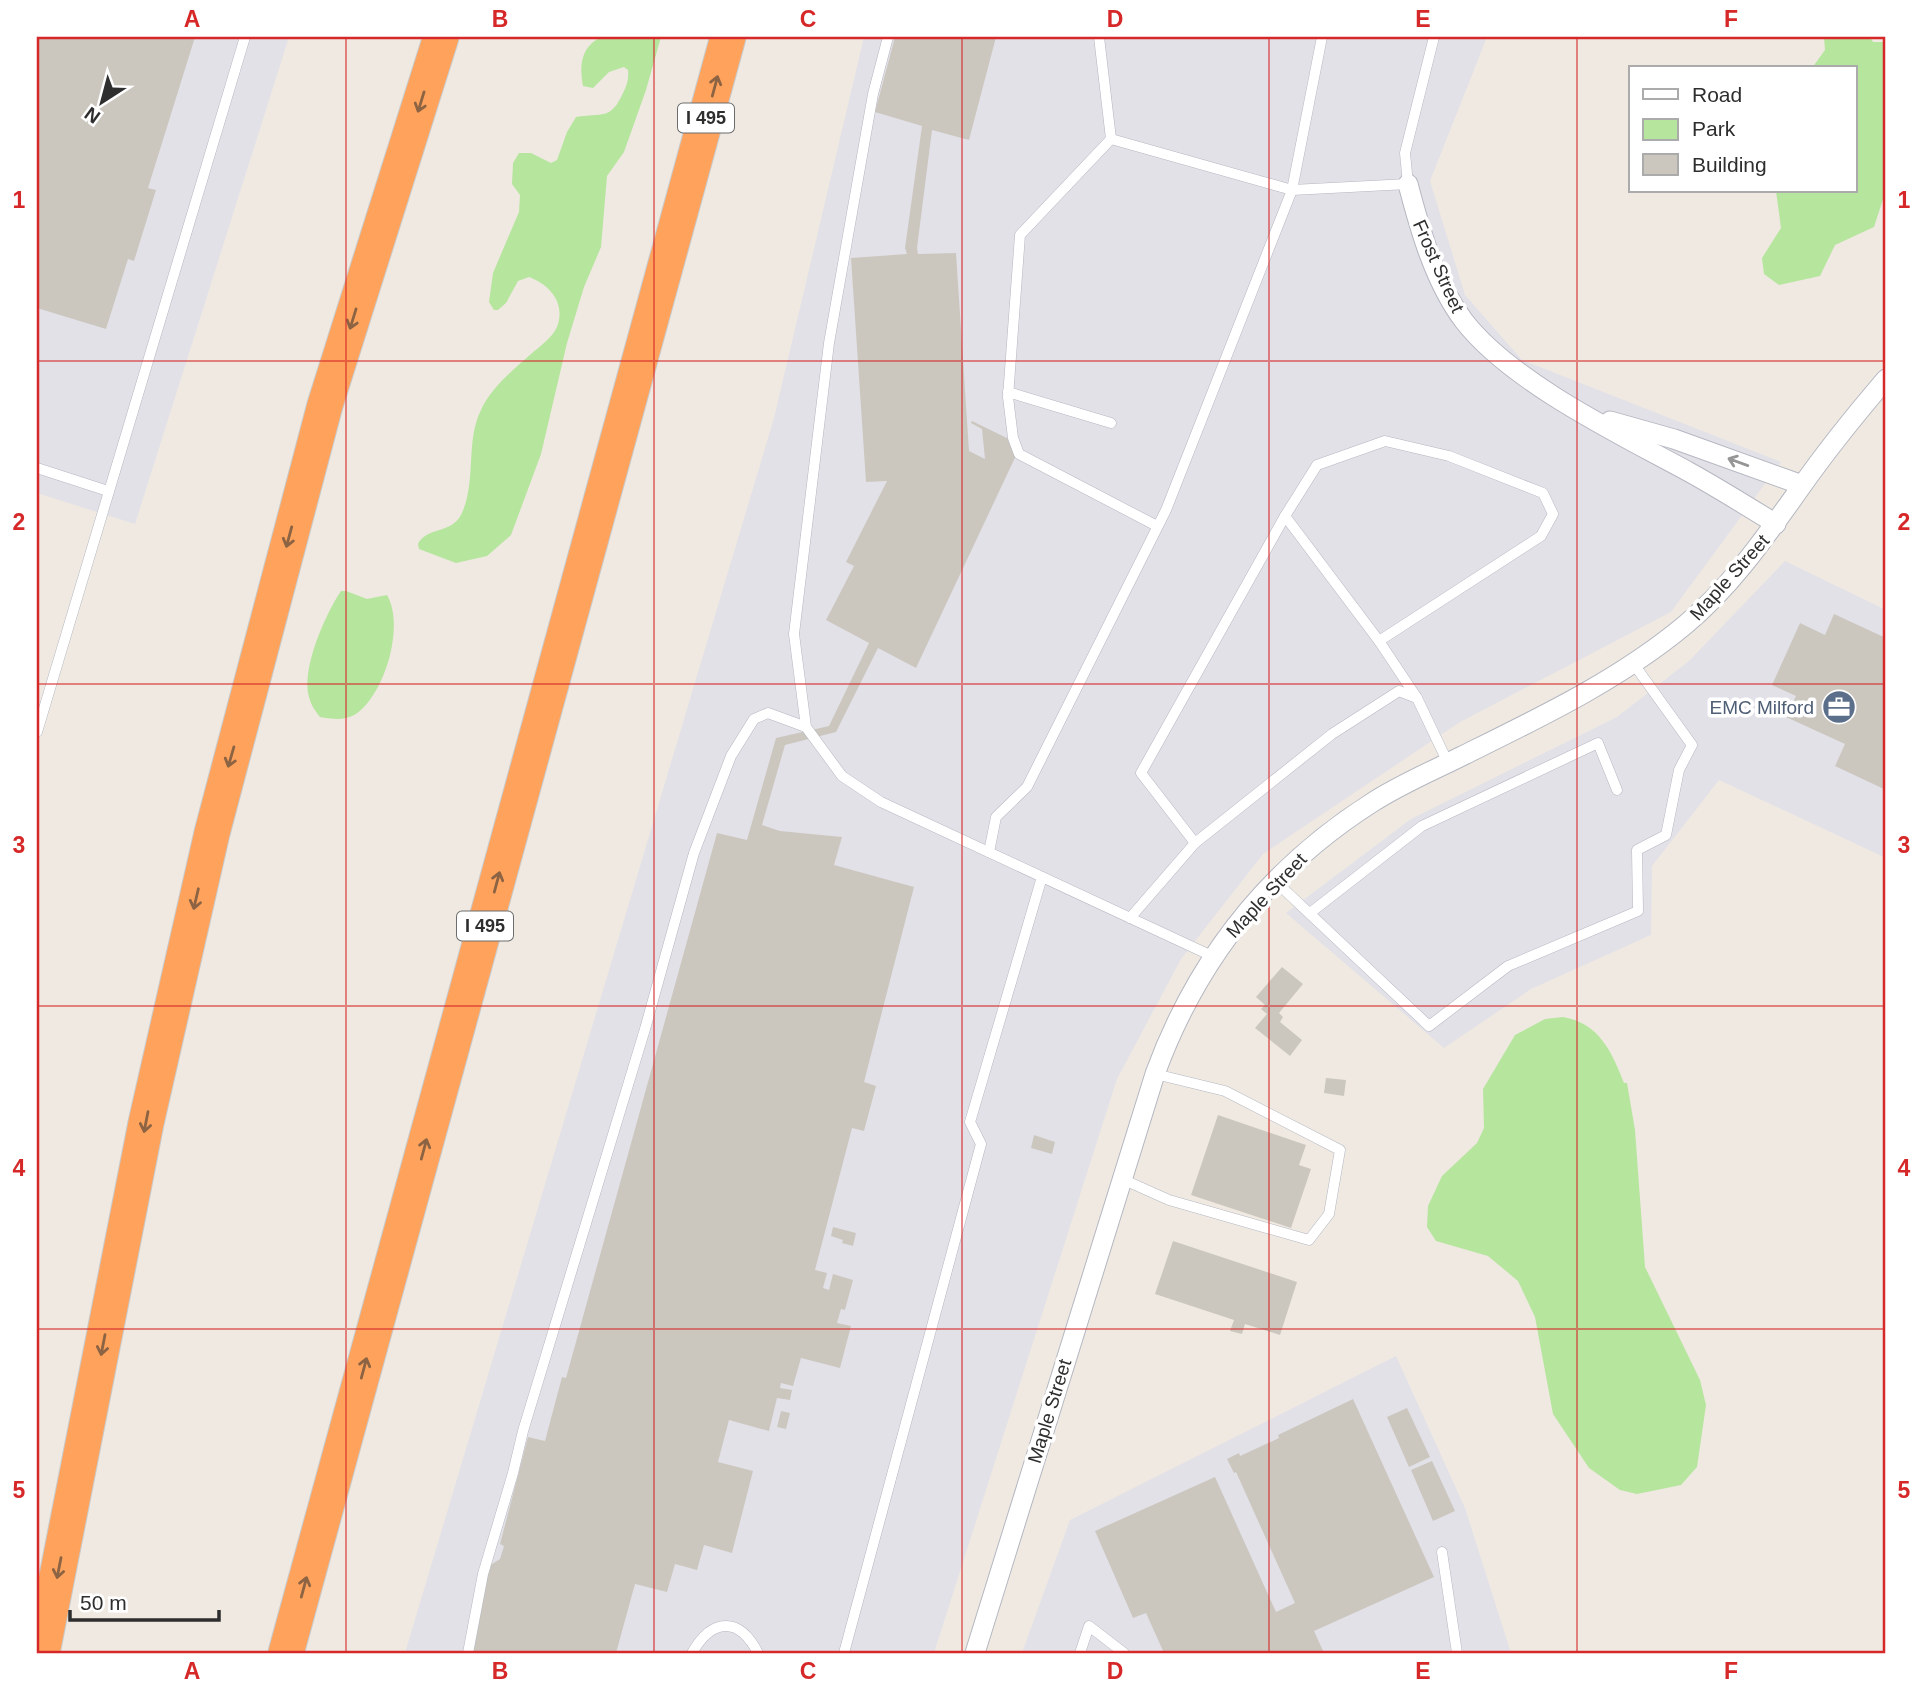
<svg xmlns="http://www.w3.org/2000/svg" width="1923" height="1690" font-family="Helvetica,sans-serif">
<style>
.industrial{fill:#e3e1e8}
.green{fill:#b6e59e}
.building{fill:#cbc7bf}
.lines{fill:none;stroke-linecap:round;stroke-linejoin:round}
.service-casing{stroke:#b4b7c1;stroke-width:11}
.minor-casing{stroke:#b4b7c1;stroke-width:21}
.motorway-casing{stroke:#c9c9c9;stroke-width:37}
.service{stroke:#fff;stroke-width:10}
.minor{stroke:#fff;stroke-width:19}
.motorway{stroke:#ffa35c;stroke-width:35}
.oneway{stroke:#8c6343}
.oneway2{stroke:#969696}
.grid{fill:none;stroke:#d62828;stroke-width:2;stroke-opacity:0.55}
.labels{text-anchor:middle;stroke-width:7;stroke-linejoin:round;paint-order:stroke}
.shield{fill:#fff;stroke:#6d6d6d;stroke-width:2}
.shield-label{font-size:18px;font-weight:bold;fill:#2e2e2e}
.street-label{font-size:19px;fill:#2e2e2e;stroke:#fff}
.service-label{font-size:19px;fill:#4e5e75;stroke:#fff;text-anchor:end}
.neatline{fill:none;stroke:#d62828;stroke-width:2.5}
.grid-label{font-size:23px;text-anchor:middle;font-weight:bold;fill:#d62828}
</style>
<rect width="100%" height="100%" fill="#efe9e1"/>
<g class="industrial">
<polygon points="37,37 289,37 135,524 37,493"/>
<polygon points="864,37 1487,37 1430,181 1465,295 1522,360 1781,462 1671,612 1460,722 1263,854 1181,959 1117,1079 934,1653 405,1653 774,418"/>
<polygon points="1785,561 1886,610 1886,858 1719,780 1652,866 1651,935 1531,989 1444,1048 1286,913 1411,819 1617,717 1689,661"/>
<polygon points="1396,1356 1465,1508 1511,1653 1022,1653 1070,1520"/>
</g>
<g class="green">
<path d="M601,37H661L646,90L624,152L607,176L601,247L584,287L567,343L541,454L511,535L487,556L456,563L419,549L418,544C426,527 451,534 461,515C477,483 465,442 481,410C491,388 513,370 531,354C539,347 552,338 557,327C566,303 550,285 529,277L518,281L506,303L498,310H494L489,302L493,273L519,212L520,195L512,184L513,163L519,153H531L551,163L557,160L567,132L576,117C602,113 611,120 623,93C627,85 629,79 628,70L624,67L609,72L593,88L583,86C579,65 581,47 601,37Z"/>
<polygon points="1824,37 1870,37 1873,42 1886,42 1886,190 1874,227 1835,245 1820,276 1779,285 1764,274 1762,258 1781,228 1776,191 1855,191 1855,68 1812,68 1825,50"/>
<path d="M341,591H346L367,599L387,595C405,626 385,694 356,714C345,721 332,719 320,717C315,711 311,705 309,697C301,669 325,615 341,591Z"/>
<path d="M1563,1017C1599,1023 1612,1052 1624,1083H1627L1635,1130L1645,1267L1700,1380L1706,1405L1697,1467L1681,1485L1637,1494L1620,1490L1589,1468L1553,1414L1535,1317L1518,1281L1488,1256L1436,1241L1427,1227L1428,1206L1442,1176L1477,1143L1484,1128L1483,1089L1515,1035L1545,1019Z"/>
</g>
<g class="building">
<polygon points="37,37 195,37 148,188 156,190 134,261 128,259 106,329 37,308"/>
<polygon points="895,37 996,37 969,140 932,130 917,248 918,254 956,253 969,451 985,459 982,429 971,423 972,421 1021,445 916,668 878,648 836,732 785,745 762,825 780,831 842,837 834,865 914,887 864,1082 876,1086 864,1131 852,1128 815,1270 827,1273 823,1288 829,1290 833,1274 853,1280 845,1310 841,1309 837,1323 851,1326 840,1368 801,1358 793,1386 781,1383 780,1388 792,1390 790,1400 777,1398 769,1431 729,1420 718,1462 753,1471 732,1553 704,1545 697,1570 675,1564 667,1592 635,1584 616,1653 465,1653 489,1566 500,1559 504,1546 500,1544 528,1437 545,1441 562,1377 566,1378 717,833 747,840 776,738 829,726 869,643 826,620 854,566 846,562 887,481 866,482 851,258 907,254 905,248 922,126 875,112"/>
<polygon points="1834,614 1886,638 1886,790 1835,766 1845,744 1786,717 1796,696 1772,685 1800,623 1825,635"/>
<polygon points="1282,967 1303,984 1279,1013 1283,1017 1280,1022 1302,1040 1290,1056 1255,1028 1267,1014 1261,1009 1265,1005 1256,997"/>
<polygon points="1326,1078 1346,1080 1344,1096 1324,1093"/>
<polygon points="1218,1115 1306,1145 1299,1165 1311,1169 1291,1228 1191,1195"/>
<polygon points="1034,1135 1055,1142 1052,1154 1031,1148"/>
<polygon points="833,1227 856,1233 853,1246 842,1243 843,1240 831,1236"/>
<polygon points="1173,1241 1297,1282 1280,1335 1245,1324 1242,1334 1230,1331 1234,1320 1155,1294"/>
<polygon points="1353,1399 1434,1577 1314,1631 1324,1653 1164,1653 1146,1613 1133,1618 1095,1531 1215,1477 1276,1612 1295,1603 1236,1472 1234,1473 1227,1459 1239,1453 1240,1456 1279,1438 1278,1435"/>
<polygon points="1407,1408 1430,1457 1409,1467 1387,1417"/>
<polygon points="781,1411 790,1413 786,1429 777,1427"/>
<polygon points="1432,1461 1455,1511 1433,1521 1411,1470"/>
</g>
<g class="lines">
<g class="service-casing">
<g id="service">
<polyline points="888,37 873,94 829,343 794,634 806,727 842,776 881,802 1212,956"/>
<polyline points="1099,37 1111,139"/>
<polyline points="1322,37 1292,190 1408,184 1405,153 1434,37"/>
<polyline points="1008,392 1111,423"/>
<polyline points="37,468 108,491"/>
<polyline points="1285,516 1379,641"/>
<polyline points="37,732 245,37"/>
<polyline points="1195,843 1141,773 1285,516 1317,465 1385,441 1449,456 1543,493 1553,514 1541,536 1379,641 1417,698"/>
<polyline points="989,852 996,817 1027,787 1166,510 1292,190 1111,139 1020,235 1008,397 1013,438 1019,454 1157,526"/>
<polyline points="1275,881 1429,1026 1508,966 1638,911 1637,850 1666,835 1679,770 1692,745 1633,663"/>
<polyline points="1310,913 1422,826 1598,743 1617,790"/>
<polyline points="1130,918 1195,843 1332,734 1399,691 1417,698 1448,763"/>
<polyline points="1122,1179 1169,1200 1309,1240 1329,1214 1340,1150 1225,1091 1155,1074"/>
<polyline points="1442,1552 1457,1653"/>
<polyline points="468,1653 483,1574 513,1473 523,1431 645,1029 694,853 731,756 754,719 768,713 806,727"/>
<path d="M692,1653C712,1618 739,1616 758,1653"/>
<polyline points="844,1653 981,1144 970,1122 1042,877"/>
<polyline points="1080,1653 1089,1626 1124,1653"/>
</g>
</g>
<g class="minor-casing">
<g id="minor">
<path d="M1408,184C1420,230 1435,283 1464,321C1511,382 1621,435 1689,472C1718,488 1747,506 1776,524"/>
<polyline points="1610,421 1674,439 1802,485"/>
<path d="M975,1653L1155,1074C1197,959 1269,868 1373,802C1401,784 1432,771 1462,756C1539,718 1619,680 1685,625C1732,586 1766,536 1801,487C1827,450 1856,414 1886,379"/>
</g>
</g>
<g class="motorway-casing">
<g id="motorway">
<polyline points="42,1653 146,1123 212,833 325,405 441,37"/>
<polyline points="286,1653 728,37"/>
</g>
</g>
<use href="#service" class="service"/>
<use href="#minor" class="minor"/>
<use href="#motorway" class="motorway"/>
</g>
<defs><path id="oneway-shaft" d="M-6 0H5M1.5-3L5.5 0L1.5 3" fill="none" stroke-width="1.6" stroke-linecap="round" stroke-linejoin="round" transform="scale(1.75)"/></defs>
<g class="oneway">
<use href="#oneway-shaft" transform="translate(715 86) rotate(-75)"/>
<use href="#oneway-shaft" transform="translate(421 102) rotate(107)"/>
<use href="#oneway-shaft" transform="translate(353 319) rotate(107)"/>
<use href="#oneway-shaft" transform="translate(289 537) rotate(105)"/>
<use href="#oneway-shaft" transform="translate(231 757) rotate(106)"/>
<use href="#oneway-shaft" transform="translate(497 882) rotate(-75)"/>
<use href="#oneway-shaft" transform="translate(196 899) rotate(103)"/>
<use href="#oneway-shaft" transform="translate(146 1122) rotate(101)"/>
<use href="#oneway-shaft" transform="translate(424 1149) rotate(-75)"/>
<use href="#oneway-shaft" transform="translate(103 1345) rotate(101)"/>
<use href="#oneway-shaft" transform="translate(364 1368) rotate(-75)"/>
<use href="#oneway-shaft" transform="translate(59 1568) rotate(101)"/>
<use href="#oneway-shaft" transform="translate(304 1587) rotate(-75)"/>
</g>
<use class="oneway2" href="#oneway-shaft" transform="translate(1738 462) rotate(-160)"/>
<path class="grid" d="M346,37V1653M654,37V1653M962,37V1653M1269,37V1653M1577,37V1653M37,361H1886M37,684H1886M37,1006H1886M37,1329H1886"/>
<defs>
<g id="office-disc" transform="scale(1.75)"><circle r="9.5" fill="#5c6f8a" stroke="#fff"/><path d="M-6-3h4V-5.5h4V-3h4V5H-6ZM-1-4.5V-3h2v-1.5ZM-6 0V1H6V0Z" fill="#fff"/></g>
</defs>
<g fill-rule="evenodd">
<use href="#office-disc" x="1839" y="707"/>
</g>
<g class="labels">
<g class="shield">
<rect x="678" y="103.5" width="56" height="29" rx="5"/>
<rect x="457" y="911.5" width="56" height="29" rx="5"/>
</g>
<g class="shield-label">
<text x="706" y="124">I 495</text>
<text x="485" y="932">I 495</text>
</g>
<g class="street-label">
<text transform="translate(1439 266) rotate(66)" y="7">Frost Street</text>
<text transform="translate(1729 577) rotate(-48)" y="7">Maple Street</text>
<text transform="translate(1266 895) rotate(-47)" y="7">Maple Street</text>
<text transform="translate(1049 1411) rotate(-73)" y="7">Maple Street</text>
</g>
<g class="service-label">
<text x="1814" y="714">EMC Milford</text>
</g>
</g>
<rect width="1923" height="1690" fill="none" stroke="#ffffff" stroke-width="77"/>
<rect x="1629" y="66" width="228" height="126" fill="#ffffff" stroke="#ababab" stroke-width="2"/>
<rect x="1643" y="89" width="35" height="10" fill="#ffffff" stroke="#ababab" stroke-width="2"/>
<text x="1692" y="102" font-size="21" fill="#2e2e2e">Road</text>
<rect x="1643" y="119" width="35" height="21" fill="#b6e59e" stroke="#ababab" stroke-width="2"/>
<text x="1692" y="136" font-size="21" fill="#2e2e2e">Park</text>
<rect x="1643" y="154" width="35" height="21" fill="#cbc7bf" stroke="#ababab" stroke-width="2"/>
<text x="1692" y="172" font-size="21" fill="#2e2e2e">Building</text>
<g transform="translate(102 102) rotate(216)" stroke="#ffffff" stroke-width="5" paint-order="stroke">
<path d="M0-5L12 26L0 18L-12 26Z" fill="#2e2e2e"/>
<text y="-10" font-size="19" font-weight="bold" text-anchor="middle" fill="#2e2e2e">N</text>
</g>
<path d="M70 1610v10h149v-10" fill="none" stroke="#2e2e2e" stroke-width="3.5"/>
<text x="80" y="1610" font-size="21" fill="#2e2e2e" stroke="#ffffff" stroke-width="5" paint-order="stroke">50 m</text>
<rect x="38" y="38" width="1846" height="1614" class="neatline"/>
<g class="grid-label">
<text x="192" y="27">A</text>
<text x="500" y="27">B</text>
<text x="808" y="27">C</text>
<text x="1115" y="27">D</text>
<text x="1423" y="27">E</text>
<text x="1731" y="27">F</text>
<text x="19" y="208">1</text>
<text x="1904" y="208">1</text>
<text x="19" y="530">2</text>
<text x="1904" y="530">2</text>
<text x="19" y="853">3</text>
<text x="1904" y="853">3</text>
<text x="19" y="1176">4</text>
<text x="1904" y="1176">4</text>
<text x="19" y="1498">5</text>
<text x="1904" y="1498">5</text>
<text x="192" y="1679">A</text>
<text x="500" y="1679">B</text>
<text x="808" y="1679">C</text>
<text x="1115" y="1679">D</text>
<text x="1423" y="1679">E</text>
<text x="1731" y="1679">F</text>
</g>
</svg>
